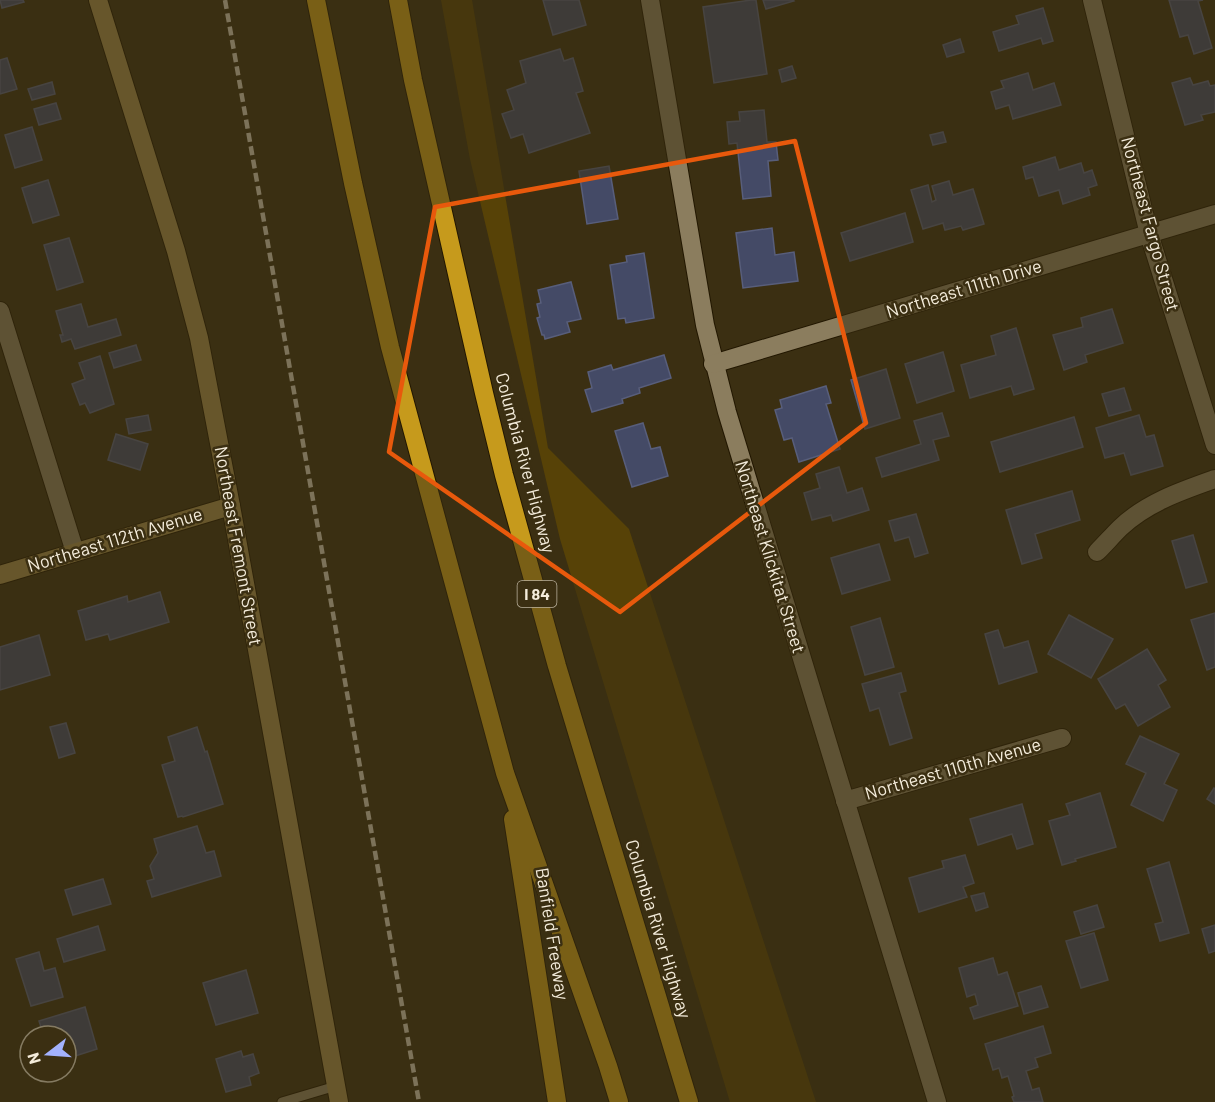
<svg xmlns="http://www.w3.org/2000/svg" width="1215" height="1102" font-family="Barlow,sans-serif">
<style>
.green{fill:#574207}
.building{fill:#444a66;stroke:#585e7b;stroke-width:1.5}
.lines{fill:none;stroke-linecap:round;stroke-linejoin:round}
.lane-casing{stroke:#221700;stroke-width:11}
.street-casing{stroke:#221700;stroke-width:20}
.secondary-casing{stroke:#221700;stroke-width:20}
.highway-casing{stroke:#221700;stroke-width:20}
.lane{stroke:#8b7d5e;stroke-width:9}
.street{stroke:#8b7d5e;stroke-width:18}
.secondary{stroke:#9d864a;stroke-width:18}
.highway{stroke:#c69a1c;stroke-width:18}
.rail{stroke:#ccc3b0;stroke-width:4.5;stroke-dasharray:9 4.5;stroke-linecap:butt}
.marked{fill:none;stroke:#e8590c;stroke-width:4.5;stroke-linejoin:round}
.labels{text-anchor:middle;stroke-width:5;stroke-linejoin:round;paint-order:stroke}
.shield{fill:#3b2f12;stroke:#bcb39f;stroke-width:1.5}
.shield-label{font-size:16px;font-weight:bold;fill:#f4ecdb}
.street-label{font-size:18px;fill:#f4ecdb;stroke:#3b2f12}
</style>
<rect width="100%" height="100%" fill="#3b2f12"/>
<polygon class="green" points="441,0 472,0 548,448 629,529 816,1102 730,1102 560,539 470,159"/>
<g class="building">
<polygon points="0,0 23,0 24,2 2,8"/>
<polygon points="543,0 579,0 586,25 553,35"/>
<polygon points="751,0 756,0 767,74 714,83 703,7"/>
<polygon points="763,0 793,0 794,1 766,9"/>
<polygon points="1169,0 1203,0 1198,1 1212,48 1194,54 1188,35 1180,37"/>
<polygon points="1043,8 1053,41 1043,44 1041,38 999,51 993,32 1019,24 1016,16"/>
<polygon points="960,39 964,52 947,57 943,45"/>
<polygon points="560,49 564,61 573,58 583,91 576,93 590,133 529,153 523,134 511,138 502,114 514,110 507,90 526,83 520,61"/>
<polygon points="7,58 17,89 0,94 0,60"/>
<polygon points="792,66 796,78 782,82 779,70"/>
<polygon points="1028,73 1033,90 1054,83 1061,105 1013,119 1009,105 996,109 991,92 1004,88 1001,81"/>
<polygon points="1190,78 1193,85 1208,81 1210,86 1215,85 1215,112 1201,115 1203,120 1185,125 1172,83"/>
<polygon points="52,82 55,94 32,100 28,89"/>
<polygon points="56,103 61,119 39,125 34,109"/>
<polygon points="764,110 767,142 776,142 778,160 768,161 771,196 743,199 737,143 729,144 727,122 740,121 739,112"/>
<polygon points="32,127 42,160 15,168 5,135"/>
<polygon points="943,132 946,142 933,145 930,135"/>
<polygon points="1055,157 1059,170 1081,163 1084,173 1092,170 1097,185 1088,188 1090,195 1063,204 1059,190 1039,196 1033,177 1026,179 1023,167"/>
<polygon points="609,166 618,219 587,224 579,171"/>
<polygon points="48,180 59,215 33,223 22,188"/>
<polygon points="949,181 953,195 973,189 984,224 963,230 961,226 945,230 943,223 923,229 911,190 928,185 932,202 936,200 932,186"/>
<polygon points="905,213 913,242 850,261 841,233"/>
<polygon points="772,228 775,255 794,252 798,281 743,288 736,233"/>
<polygon points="69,238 83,282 57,290 44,245"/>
<polygon points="644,253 654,318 626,323 625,318 618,319 610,265 627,262 626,256"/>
<polygon points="571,282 581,319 567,322 570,332 545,339 544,335 542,335 537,318 540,317 537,304 541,303 538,290"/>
<polygon points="81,304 88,327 116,319 121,335 75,349 71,339 62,342 60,335 63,335 56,311"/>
<polygon points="1112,309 1123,343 1085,355 1087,362 1064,370 1053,335 1083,327 1081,318"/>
<polygon points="1016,328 1034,389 1014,395 1011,386 970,398 961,365 996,355 991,336"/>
<polygon points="136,345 141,360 114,368 109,353"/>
<polygon points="943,352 954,391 917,403 905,364"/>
<polygon points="664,355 671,378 639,388 640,393 622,399 623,403 592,412 585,390 592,388 588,372 611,365 613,370"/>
<polygon points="100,356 114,404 90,413 85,403 80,405 72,384 85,379 79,363"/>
<polygon points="886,369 900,418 865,429 851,380"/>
<polygon points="826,386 831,403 826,404 840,449 799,462 792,438 784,440 775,410 782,408 780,400"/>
<polygon points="1124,388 1131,410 1109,416 1102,394"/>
<polygon points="942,413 949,436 933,440 939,460 882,477 876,458 921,444 914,421"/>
<polygon points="148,415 151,430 129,434 126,419"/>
<polygon points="1139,415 1146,437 1154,435 1163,466 1131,475 1124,453 1105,458 1096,428"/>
<polygon points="1074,417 1083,447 1000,472 991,442"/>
<polygon points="643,423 651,449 660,447 668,476 632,487 615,431"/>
<polygon points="116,434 148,444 140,470 108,460"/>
<polygon points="839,467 847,493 862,488 869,510 833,521 831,515 812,520 804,493 820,488 816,474"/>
<polygon points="1072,491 1080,520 1035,534 1042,558 1022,564 1006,510"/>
<polygon points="916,514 928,553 915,557 909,537 895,541 889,521"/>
<polygon points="1193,535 1207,582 1186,588 1172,541"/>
<polygon points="879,544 890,580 842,594 831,558"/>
<polygon points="160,592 169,622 110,640 108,634 86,640 78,611 127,596 128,602"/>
<polygon points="1215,613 1215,667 1207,670 1191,620"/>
<polygon points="1069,615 1113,639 1091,678 1048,654"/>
<polygon points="880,618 894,667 865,675 851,627"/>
<polygon points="998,630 1004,648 1028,641 1037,672 999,684 985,634"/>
<polygon points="39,635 50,675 0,690 0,647"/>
<polygon points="1147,649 1166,680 1158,685 1170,707 1138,726 1125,704 1116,709 1098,679"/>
<polygon points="901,673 906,691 899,693 912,738 890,745 879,708 870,711 862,684"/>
<polygon points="66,723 75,753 59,758 50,727"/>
<polygon points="197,727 205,752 207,751 223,804 183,817 182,816 178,817 162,765 175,761 168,737"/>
<polygon points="1140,736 1179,754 1164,784 1177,790 1163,821 1131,805 1146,773 1126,764"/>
<polygon points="1214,788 1215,789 1215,804 1207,799"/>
<polygon points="1100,793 1116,847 1075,859 1076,861 1062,865 1049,821 1070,815 1066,804"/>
<polygon points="1022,804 1033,844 1017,849 1012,834 978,845 970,819"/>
<polygon points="197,826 206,853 214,851 221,876 152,897 147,881 154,879 150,866 158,853 154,839"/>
<polygon points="965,855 974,883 963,887 967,897 919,912 909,878 944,868 942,861"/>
<polygon points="1169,862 1189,933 1160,941 1155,924 1163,922 1147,869"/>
<polygon points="103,879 111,904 73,915 65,890"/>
<polygon points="984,893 988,907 976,911 971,896"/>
<polygon points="1097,905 1104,927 1081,934 1074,912"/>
<polygon points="1215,925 1215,951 1209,953 1202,929"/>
<polygon points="98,926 105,950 64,962 57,939"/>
<polygon points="1094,933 1108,980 1081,988 1066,941"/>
<polygon points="39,952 44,971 55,968 63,997 31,1006 16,959"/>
<polygon points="993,958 998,975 1007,972 1018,1006 974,1019 970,1008 978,1005 975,994 967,997 959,968"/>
<polygon points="246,970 258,1013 216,1025 203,983"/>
<polygon points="1041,986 1048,1007 1024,1014 1018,993"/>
<polygon points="85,1007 97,1049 66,1059 66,1036 44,1036 39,1021"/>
<polygon points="1043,1026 1051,1053 1035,1058 1038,1067 1026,1071 1032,1090 1039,1088 1043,1102 1014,1102 1012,1097 1014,1096 1008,1076 1002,1078 999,1068 993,1070 985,1044"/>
<polygon points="241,1051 243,1057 253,1054 259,1073 249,1077 251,1085 226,1092 216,1059"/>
</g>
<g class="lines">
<g class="lane-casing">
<polyline id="lane" points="282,1102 336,1086"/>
</g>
<g class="street-casing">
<g id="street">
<polyline points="650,0 705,325 727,412 937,1102"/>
<polyline points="1092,0 1149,234 1215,445"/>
<polyline points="0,311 75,552"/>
<polyline points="713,364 1215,214"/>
<path d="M1097,552C1105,544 1112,536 1120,528C1146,503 1181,491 1215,479"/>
<polyline points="845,801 1062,738"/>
</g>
</g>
<g class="secondary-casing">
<g id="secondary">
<polyline points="98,0 176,251 199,338 231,506 339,1102"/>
<polyline points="0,575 231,506"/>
</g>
</g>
<g class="highway-casing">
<g id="highway">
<polyline points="316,0 353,183 390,347 505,773 608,1066 619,1102"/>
<polyline points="398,0 413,80 484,393 504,475 557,666 689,1102"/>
<polyline points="513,819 557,1102"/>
</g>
</g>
<use href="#lane" class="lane"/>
<use href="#street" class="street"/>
<use href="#secondary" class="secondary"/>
<use href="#highway" class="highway"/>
<polyline class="rail" points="225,0 419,1102"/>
</g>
<path d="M0 0H1215V1102H0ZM795,141L866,423L620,612L389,452L435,207Z" fill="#3b2f12" fill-opacity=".55" fill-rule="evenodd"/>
<path class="marked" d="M795,141L866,423L620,612L389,452L435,207Z"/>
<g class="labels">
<rect class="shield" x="517.5" y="581" width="39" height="26" rx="4.5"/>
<g class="shield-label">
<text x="537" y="600">I 84</text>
</g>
<g class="street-label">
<text transform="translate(1150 224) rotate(75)" y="6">Northeast Fargo Street</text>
<text transform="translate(964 289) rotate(-17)" y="6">Northeast 111th Drive</text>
<text transform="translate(525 463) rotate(75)" y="6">Columbia River Highway</text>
<text transform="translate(115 540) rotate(-17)" y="6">Northeast 112th Avenue</text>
<text transform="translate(238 546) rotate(80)" y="6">Northeast Fremont Street</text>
<text transform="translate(770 557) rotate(73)" y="6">Northeast Klickitat Street</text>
<text transform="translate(953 769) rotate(-16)" y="6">Northeast 110th Avenue</text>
<text transform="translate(658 929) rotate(73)" y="6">Columbia River Highway</text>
<text transform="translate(552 934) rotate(81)" y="6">Banfield Freeway</text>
</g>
</g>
<g transform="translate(48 1054) rotate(253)"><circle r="28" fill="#3b2f12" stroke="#857b62" stroke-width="1.5"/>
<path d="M0-4.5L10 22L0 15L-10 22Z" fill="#a3b2fd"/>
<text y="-9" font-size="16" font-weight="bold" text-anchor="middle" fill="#f4ecdb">N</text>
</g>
</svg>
